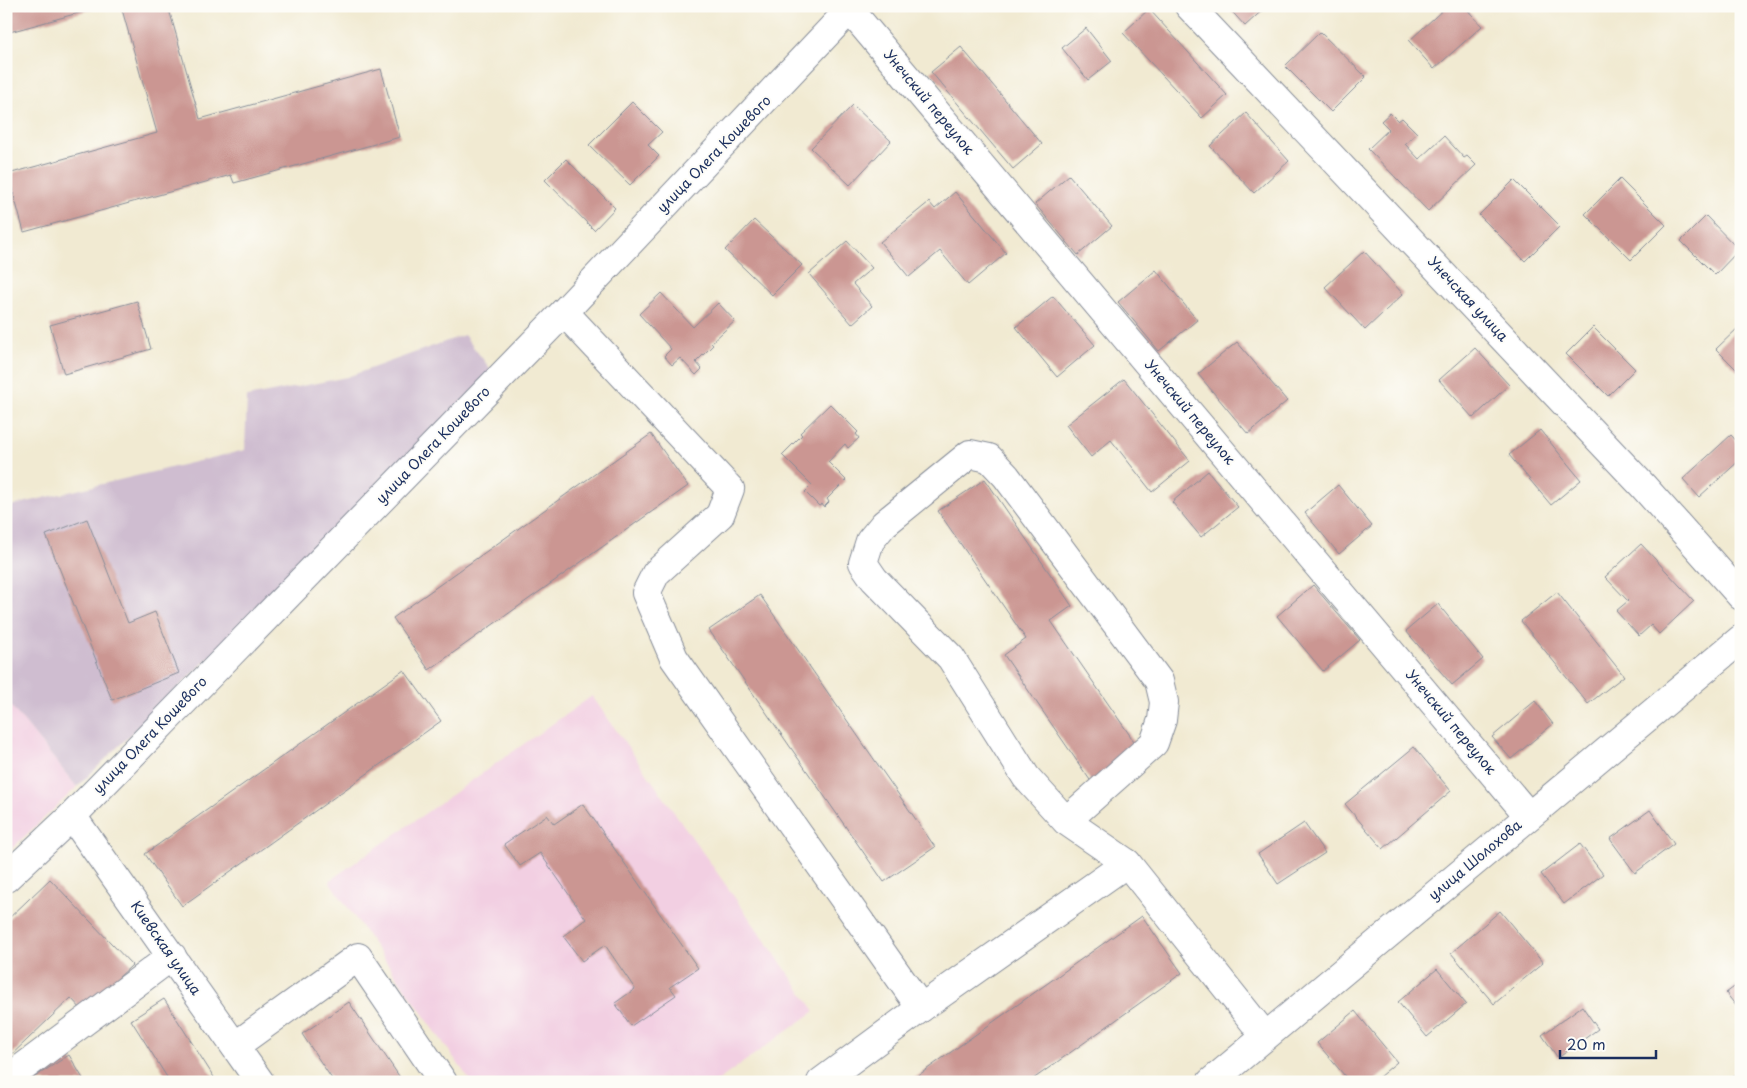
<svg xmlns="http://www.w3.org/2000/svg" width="1747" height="1088" font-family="'Playpen Sans',sans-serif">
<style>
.built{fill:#f2cfe2}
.industrial{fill:#cfbdd0}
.building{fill:#cb9692}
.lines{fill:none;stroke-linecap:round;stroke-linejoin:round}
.minor-casing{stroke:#868c98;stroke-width:30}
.minor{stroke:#fff;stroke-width:28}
.labels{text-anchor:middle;stroke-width:4;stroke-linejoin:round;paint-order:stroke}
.street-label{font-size:14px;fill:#1b2f5e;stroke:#fdfcf7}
</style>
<rect width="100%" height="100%" fill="#fdfcf7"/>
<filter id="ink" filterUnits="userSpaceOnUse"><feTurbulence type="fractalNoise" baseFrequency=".02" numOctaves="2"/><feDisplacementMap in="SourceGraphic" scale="10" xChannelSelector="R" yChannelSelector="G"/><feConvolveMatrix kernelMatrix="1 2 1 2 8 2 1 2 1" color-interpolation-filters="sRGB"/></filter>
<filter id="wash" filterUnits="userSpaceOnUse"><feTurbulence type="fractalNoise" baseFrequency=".0096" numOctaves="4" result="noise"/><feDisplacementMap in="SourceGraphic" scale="20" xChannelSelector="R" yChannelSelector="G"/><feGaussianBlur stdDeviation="1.12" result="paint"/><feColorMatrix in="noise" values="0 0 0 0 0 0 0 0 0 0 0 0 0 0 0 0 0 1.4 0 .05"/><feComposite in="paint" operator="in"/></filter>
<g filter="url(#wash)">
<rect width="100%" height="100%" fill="#f1ead2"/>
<g class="built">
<polygon points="592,696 815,1011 716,1082 471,1082 329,881"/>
<polygon points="6,700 77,787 6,854"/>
</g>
<polygon class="industrial" points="464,335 496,376 77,787 6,700 6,507 245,450 247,397 347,377"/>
<g id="blocks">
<g class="building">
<polygon points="6,6 100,6 100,7 6,33"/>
<polygon points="121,6 168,6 200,119 381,69 400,137 234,183 231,175 24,232 8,174 157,133"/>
<polygon points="1227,6 1267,6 1245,26"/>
<polygon points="1447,6 1464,6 1482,26 1434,69 1409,41"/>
<polygon points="1149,9 1227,95 1202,118 1123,33"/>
<polygon points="1086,28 1112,61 1088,80 1062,48"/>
<polygon points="1320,32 1366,77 1331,112 1285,66"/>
<polygon points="961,47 1042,144 1013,169 931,72"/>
<polygon points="632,102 662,132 648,145 659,156 630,185 589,145"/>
<polygon points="853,105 891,141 850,185 811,148"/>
<polygon points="1246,113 1289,161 1254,193 1210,146"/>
<polygon points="1390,113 1398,121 1402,118 1417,133 1405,144 1419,159 1444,136 1464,158 1467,156 1476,165 1428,211 1368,149 1389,129 1381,121"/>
<polygon points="566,159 615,208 594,230 545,180"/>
<polygon points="1069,175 1112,226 1078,255 1035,204"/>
<polygon points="1620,179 1666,225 1631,260 1585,214"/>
<polygon points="1514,180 1560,226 1525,261 1479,215"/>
<polygon points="955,192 1006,253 968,285 940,251 909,277 880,242 929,202 935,209"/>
<polygon points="1706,216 1739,250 1715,275 1681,241"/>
<polygon points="754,220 802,265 772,295 725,250"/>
<polygon points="847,241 872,268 853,284 872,306 852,324 809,274"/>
<polygon points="1364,251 1403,294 1365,330 1325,287"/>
<polygon points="1156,270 1197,320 1159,351 1118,302"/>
<polygon points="661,293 693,327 718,303 735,321 711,343 713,345 696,362 702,369 696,375 680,358 672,365 664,356 671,349 639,314"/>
<polygon points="1053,296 1095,345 1057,377 1016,327"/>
<polygon points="137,301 151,349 64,374 50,325"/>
<polygon points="1741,325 1741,374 1716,349"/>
<polygon points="1593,327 1635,369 1608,396 1566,354"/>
<polygon points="1237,342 1287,401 1248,434 1198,374"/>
<polygon points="1475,348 1509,385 1473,418 1439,380"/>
<polygon points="1124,379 1190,461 1152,492 1111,440 1091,457 1066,425"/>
<polygon points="830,404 858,432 856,434 859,438 848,448 845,444 828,462 846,480 827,499 829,502 824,507 822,504 819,506 805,492 812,485 782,455 802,435 800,433"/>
<polygon points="1540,430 1581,480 1551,505 1509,455"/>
<polygon points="651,434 688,486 429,670 393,618"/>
<polygon points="1731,435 1741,446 1741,459 1699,497 1683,479"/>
<polygon points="1208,471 1238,507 1201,537 1172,502"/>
<polygon points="985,479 1072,606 1051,621 1140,750 1092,783 1004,655 1026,639 938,511"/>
<polygon points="1338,485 1372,526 1339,554 1305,513"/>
<polygon points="87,519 128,623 155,612 179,673 112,700 46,535"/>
<polygon points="1641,544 1694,601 1659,634 1651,625 1639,636 1616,611 1628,601 1605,577"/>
<polygon points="1313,585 1360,640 1323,671 1277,616"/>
<polygon points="1557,592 1624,676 1588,704 1521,621"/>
<polygon points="760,595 935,847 884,882 709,630"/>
<polygon points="1438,604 1483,659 1452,685 1406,631"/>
<polygon points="404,670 441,721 182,906 145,854"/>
<polygon points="1535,701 1553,724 1511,759 1492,737"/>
<polygon points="1414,747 1451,791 1383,849 1345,804"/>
<polygon points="1741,758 1741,768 1736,762"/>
<polygon points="583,804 698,968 670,987 676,995 631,1026 615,1003 635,989 605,945 582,961 563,936 586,919 540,853 520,866 504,844 547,815 554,824"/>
<polygon points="1650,810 1674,844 1635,873 1610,839"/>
<polygon points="1304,823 1325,853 1278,884 1258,854"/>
<polygon points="1580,844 1603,874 1564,904 1541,874"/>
<polygon points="50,879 132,965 83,1011 71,998 6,1060 6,921"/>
<polygon points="1500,911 1543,963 1494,1004 1451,953"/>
<polygon points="1142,916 1182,973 1029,1082 909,1082"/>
<polygon points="1437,969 1466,1004 1427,1037 1398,1002"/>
<polygon points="1741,982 1741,1012 1726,993"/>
<polygon points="164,999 217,1082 170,1082 131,1020"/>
<polygon points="349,1002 403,1082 334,1082 302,1034"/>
<polygon points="1582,1006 1598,1029 1558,1058 1542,1035"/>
<polygon points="1355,1011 1397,1062 1373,1082 1350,1082 1317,1043"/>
<polygon points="69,1055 85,1082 32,1082 30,1080"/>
<polygon points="1741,1071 1741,1082 1727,1082"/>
</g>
</g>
</g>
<g filter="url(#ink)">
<use href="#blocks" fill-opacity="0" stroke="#868c98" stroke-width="1"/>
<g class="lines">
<g class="minor-casing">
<g id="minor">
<polyline points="1189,6 1643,486 1741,596"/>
<polyline points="850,10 1528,815"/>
<polyline points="564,312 730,489 720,515 656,573 646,593 674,658 921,1008"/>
<polyline points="72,816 260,1082"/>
<polyline points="1066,821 1154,743 1162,720 1164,702 1159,681 1006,476 989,458 970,454 884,524 870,541 863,563 874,579 951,658 1026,777 1066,821 1127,863 1265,1036"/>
<polyline points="6,878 72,816 564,312 853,6"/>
<polyline points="235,1046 358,957 443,1082"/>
<polyline points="9,1082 10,1077 172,956"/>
<polyline points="821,1082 921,1008 1127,863"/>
<polyline points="1211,1082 1741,639"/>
</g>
</g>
<use href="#minor" class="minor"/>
</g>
</g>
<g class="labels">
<g class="street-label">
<text transform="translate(929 102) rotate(50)" y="5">Унечский переулок</text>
<text transform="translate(714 154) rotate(-46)" y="5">улица Олега Кошевого</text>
<text transform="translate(1468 299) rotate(47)" y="5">Унечская улица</text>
<text transform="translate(1190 412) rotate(50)" y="5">Унечский переулок</text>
<text transform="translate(433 445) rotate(-46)" y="5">улица Олега Кошевого</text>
<text transform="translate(1451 722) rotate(50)" y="5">Унечский переулок</text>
<text transform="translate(150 735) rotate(-46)" y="5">улица Олега Кошевого</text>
<text transform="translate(1475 860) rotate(-40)" y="5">улица Шолохова</text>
<text transform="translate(166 948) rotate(55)" y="5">Киевская улица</text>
</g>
</g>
<rect width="1747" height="1088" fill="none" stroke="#fdfcf7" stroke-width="25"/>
<path d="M1560 1050v8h96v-8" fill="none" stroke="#1b2f5e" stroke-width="2.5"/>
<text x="1567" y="1050" font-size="15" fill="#1b2f5e" stroke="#fdfcf7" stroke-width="4" paint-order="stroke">20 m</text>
</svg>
